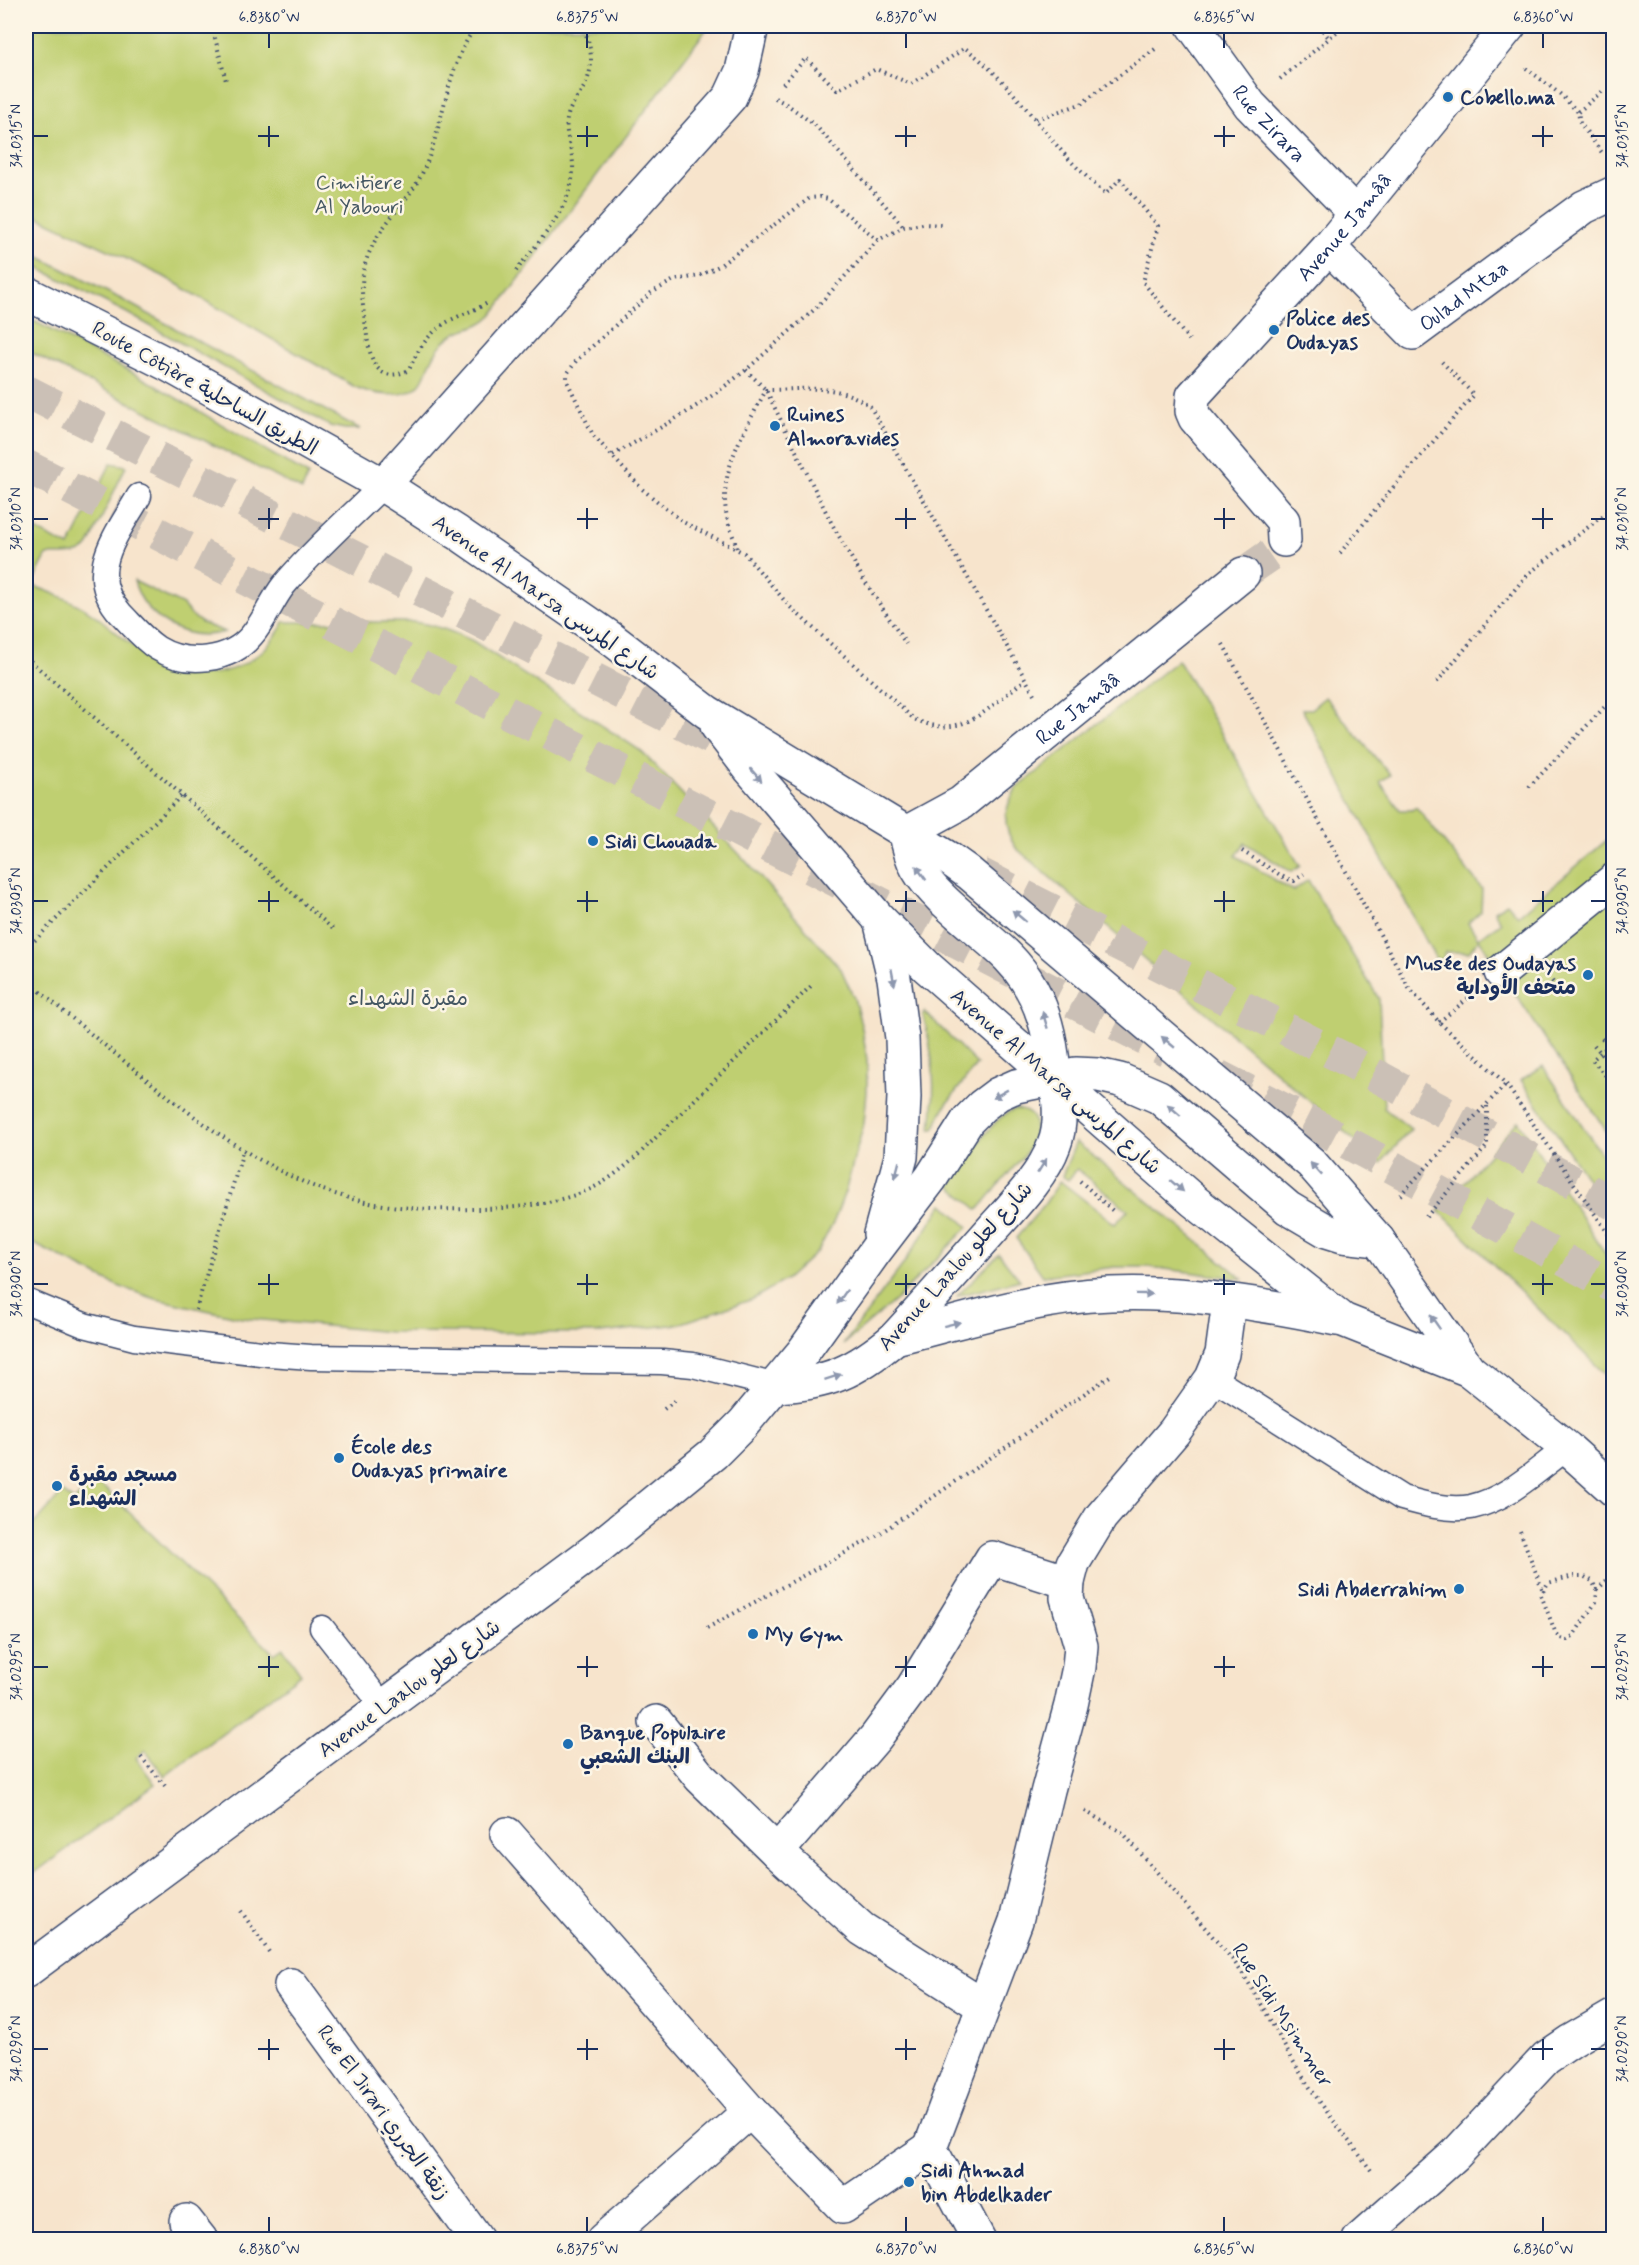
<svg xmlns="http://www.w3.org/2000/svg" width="1639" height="2265" font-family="Mynerve,'Playpen Sans Arabic',sans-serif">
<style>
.green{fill:#bfcf71;stroke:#6d7f68;stroke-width:1.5}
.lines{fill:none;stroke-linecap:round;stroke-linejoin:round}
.pedestrian-tunnel{stroke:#cbc0b6;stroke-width:33;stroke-dasharray:33 16;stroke-linecap:butt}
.primary-tunnel{stroke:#cbc0b6;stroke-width:33;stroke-dasharray:33 16;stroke-linecap:butt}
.service-casing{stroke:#3c4a6e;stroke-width:27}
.pedestrian-casing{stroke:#3c4a6e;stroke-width:36}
.minor-casing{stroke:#3c4a6e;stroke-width:36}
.tertiary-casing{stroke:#3c4a6e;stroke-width:36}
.path{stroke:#3c4a6e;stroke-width:4;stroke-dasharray:1.5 4.5;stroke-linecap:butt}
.service{stroke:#fff;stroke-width:24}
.pedestrian{stroke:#fff;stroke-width:33}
.minor{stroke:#fff;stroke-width:33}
.tertiary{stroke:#fff;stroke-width:33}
.oneway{fill:#8d97ae}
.ticks{fill:none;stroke:#1b2f5e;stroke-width:2}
.poi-dot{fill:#1f6fb2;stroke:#fcf5e5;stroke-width:2}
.labels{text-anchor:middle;stroke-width:5;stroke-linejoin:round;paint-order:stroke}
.poi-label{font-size:21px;font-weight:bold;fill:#1b2f5e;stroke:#fcf5e5;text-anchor:start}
.street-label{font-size:21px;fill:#1b2f5e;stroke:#fcf5e5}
.park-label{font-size:21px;fill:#445763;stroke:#fcf5e5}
.neatline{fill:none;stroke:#1b2f5e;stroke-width:2}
.ticks-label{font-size:15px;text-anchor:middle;fill:#1b2f5e}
</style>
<rect width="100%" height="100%" fill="#fcf5e5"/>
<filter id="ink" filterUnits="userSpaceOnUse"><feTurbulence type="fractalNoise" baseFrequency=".0167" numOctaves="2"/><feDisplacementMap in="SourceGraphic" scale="12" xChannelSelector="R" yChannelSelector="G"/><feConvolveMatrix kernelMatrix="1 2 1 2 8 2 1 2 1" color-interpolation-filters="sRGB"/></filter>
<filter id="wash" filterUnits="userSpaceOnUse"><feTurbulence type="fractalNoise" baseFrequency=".008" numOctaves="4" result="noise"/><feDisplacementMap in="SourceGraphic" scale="24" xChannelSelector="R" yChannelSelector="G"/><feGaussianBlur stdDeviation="1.35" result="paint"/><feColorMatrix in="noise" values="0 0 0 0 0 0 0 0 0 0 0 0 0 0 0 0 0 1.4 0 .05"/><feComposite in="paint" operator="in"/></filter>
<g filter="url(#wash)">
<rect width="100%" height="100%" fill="#f7e4cc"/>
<g class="green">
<path d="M26,26H709L492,315C477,330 465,326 451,336C435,347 431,363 423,379C411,402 374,395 355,387L163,276L26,211Z"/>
<polygon points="26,250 121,299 360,429 345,429 330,426 127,313 26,262"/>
<polygon points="26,317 139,376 308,475 302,490 26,350"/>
<path d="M111,463L126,466L89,545C80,558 61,554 47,555L31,585C53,593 74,601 93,614C117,631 138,654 164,665C211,687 261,667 284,622H414C436,625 453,632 473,641L641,751L744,859L841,969L854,998L862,1028L867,1060V1092L864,1123L846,1189L834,1221L818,1251L787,1279L753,1299L679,1324L601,1333L390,1332L242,1318L156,1299L118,1286L26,1240V525L69,547Z"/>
<path d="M134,581L183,605L191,615L202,623L225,632C186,643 145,620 134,581Z"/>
<path d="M1178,660L1300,866L1291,872L1245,843L1236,856L1293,891L1308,880L1379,999L1384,1108L1411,1129L1381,1163L1016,848C1002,827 1003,810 1016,789Z"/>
<polygon points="1325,697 1390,775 1380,782 1400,810 1412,810 1416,807 1482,889 1481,911 1468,923 1478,938 1501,923 1494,911 1507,903 1518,916 1613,835 1613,1141 1479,939 1469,952 1445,952 1442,960 1436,959 1302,709 1311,709"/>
<path d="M925,1012L977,1064L945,1106L934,1129H931C936,1087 934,1055 923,1015Z"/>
<polygon points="1543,1066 1613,1172 1613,1218 1521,1080"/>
<path d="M1015,1109C1040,1111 1037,1131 1029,1149L978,1210L950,1186C966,1164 989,1118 1015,1109Z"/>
<polygon points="1518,1121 1613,1265 1613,1382 1439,1211"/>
<polygon points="1076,1142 1243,1279 1149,1267 1115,1267 1043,1276 1016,1238 1044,1205 1060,1181 1115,1224 1128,1210 1077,1169 1068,1180 1062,1176"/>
<polygon points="943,1204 968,1227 898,1298 843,1345 902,1266"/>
<polygon points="999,1254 1020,1280 957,1296"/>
<polygon points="95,1479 274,1654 283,1648 301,1674 165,1776 145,1750 136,1758 155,1784 26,1879 26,1533 63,1492 74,1502"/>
</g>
</g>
<g filter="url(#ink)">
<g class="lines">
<polyline class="pedestrian-tunnel" points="1243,574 1279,549 1284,540"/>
<g class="primary-tunnel">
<polyline points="26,391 744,755"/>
<polyline points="26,466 1167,1050"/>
<polyline points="980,874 1353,1063 1614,1204"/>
<polyline points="1218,1076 1322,1129 1614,1287"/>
</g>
<g class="service-casing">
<g id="service">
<path d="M139,496C117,535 83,573 121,614C132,625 143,639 157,648C186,666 230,662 252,635C265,620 272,600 284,585C314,549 350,518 383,485"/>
<polyline points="26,1301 84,1325 134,1338 269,1354 311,1357 662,1362 693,1365 776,1386"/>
<path d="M1212,1378L1402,1498C1423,1504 1449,1511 1471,1507C1508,1499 1538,1469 1567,1448"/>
<polyline points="322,1628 383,1706"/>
</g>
</g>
<g class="pedestrian-casing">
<g id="pedestrian">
<path id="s1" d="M1193,26L1250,105L1356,214"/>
<path id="s2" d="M1329,247L1413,333L1584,207L1614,193"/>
<path id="s3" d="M1284,540L1283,521L1195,418L1192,411L1193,396L1329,247L1509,26"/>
<polyline points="1501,972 1614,880"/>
<polyline points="656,1722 700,1777 777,1852 862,1929 983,2006"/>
<polyline points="507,1834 750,2111 843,2207 930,2148"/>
<polyline points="777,1852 876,1737 913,1687 992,1558 1068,1582"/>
<polyline points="291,1985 477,2240"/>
<polyline points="186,2221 201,2240"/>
<polyline points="603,2240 750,2111"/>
<polyline points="1359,2240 1455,2155 1546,2058 1571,2041 1614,2016"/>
</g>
</g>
<g class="minor-casing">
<g id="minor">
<polyline points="383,485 730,97 742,71 752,26"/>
<path id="s4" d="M906,833L961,803L1243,574"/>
<polyline points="979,2240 930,2148 1016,1921 1048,1790 1071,1705 1079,1667 1081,1646 1067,1598 1068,1582 1073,1563 1101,1517 1174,1432 1212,1378 1222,1354 1229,1302"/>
</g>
</g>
<g class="tertiary-casing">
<g id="tertiary">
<polyline points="26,293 169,365 383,485 458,533 609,637 707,712 948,858 969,873 1311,1163 1378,1240 1469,1370"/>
<polyline points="717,726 750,769 880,920 927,967 1194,1201 1343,1320 1469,1370 1567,1448 1614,1490"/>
<polyline points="880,1234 901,1157 904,1097 902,1038 894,978 880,920"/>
<path d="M895,1338C945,1326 996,1310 1046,1301C1142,1283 1243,1300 1337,1319"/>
<path d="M776,1386C828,1384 856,1371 895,1338C927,1303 958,1268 989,1233C1011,1208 1043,1176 1054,1145C1065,1118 1056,1083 1052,1055C1047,1018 1035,984 1008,957C981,930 935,900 917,868C911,857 908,845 906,833"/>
<polyline points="26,1971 595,1550 713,1454 743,1424 803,1352 876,1250 931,1178 968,1120 982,1106 998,1094 1016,1086 1076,1074 1098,1075 1120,1080 1159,1097 1288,1208 1327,1231 1343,1236 1378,1240"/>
</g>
</g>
<g class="path">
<polyline points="212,26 226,81"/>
<path d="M476,26C446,68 445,120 425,167C412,199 383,220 370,251C358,276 362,301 366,328C369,354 374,387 409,370C418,348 432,328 455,318C467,312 478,309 489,302"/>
<polyline points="1319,26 1329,38"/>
<polyline points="1526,68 1560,94 1578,112 1580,123 1603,154"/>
<polyline points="1280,79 1344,26"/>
<path d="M783,84L806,58L837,90L876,69L911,84L965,48C1005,77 1033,119 1066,156C1078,169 1092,182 1106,194L1120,179L1158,226L1143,282L1189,340"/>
<polyline points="775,98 788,105 816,126 904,227"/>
<polyline points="1578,112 1604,90"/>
<polyline points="1036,119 1081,104 1158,47"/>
<path d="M878,240L828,199L820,197L810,198L719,266L699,276L674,280L651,293L576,361L567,374V381L593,435L642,489L683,522L744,553L790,607L914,719C963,742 988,707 1025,680"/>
<path d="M516,271C539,240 575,206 573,164C572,148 563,131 568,115C571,104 579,96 584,87C595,67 592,45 582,26"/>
<polyline points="746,370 766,390 832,524 864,580 906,644"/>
<polyline points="613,455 684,414 716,393 746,370 816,308 878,240 904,227 923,224 943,225"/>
<path d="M737,548C734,538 729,527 727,517C717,471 746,429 766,390C806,390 836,382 870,406L1034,694"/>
<polyline points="1340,553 1390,491 1474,395 1441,361"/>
<polyline points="1223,644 1409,988 1439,1022 1506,1084 1614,1242"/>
<polyline points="26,657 333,929"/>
<polyline points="1437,682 1527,575 1614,507"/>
<polyline points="1529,787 1614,697"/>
<polyline points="1242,851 1285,878 1294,881 1304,874"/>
<polyline points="26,949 182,795"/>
<path d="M26,980C62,1010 98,1040 134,1069C201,1124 279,1184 365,1202C401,1209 437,1210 473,1209C509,1209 547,1205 581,1193C601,1186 618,1172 634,1159L811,986"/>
<polyline points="1552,981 1567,998"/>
<polyline points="1439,1022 1471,996"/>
<polyline points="1602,1038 1614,1052"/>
<polyline points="1614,1041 1592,1060 1614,1085"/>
<polyline points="1594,1045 1606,1059 1614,1065"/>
<polyline points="1080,1181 1113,1211"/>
<polyline points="1400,1195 1506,1084"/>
<polyline points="1426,1217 1487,1146 1487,1106"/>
<polyline points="196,1310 243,1151"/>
<polyline points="664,1409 676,1400"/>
<polyline points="1520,1531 1543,1591"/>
<polygon points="1573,1576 1583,1576 1592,1581 1597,1590 1596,1602 1573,1636 1567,1640 1560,1638 1556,1634 1541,1595 1548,1583"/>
<polyline points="1597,1590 1614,1573"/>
<polyline points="707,1628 876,1536 1113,1374"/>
<polyline points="141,1757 166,1787"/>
<path d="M1085,1811L1123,1833L1232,1959C1258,1993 1275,2032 1298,2069C1320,2105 1348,2139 1373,2173"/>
<polyline points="241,1911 269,1952"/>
</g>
<use href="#service" class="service"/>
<use href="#pedestrian" class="pedestrian"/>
<use href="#minor" class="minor"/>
<use href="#tertiary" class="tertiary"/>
</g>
<defs><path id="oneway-solid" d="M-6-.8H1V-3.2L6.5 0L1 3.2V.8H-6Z" transform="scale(1.5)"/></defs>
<g class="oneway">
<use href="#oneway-solid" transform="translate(756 775) rotate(49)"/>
<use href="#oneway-solid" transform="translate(921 873) rotate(-126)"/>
<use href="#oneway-solid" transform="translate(1019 916) rotate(-140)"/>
<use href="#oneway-solid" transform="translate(893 977) rotate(79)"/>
<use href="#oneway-solid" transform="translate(1045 1020) rotate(-107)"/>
<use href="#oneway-solid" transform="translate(1168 1042) rotate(-140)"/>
<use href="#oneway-solid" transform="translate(1000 1094) rotate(151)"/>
<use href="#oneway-solid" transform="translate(1174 1110) rotate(-139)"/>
<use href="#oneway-solid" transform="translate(1042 1166) rotate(-58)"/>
<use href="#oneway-solid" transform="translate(1316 1169) rotate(-133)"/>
<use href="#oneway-solid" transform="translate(897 1170) rotate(105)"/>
<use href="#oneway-solid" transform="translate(1177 1186) rotate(41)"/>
<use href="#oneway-solid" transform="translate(1144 1294) rotate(1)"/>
<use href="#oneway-solid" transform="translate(842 1297) rotate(125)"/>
<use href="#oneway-solid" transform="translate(1435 1322) rotate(-125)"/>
<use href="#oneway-solid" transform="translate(952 1324) rotate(-14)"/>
<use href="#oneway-solid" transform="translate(833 1377) rotate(-18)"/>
</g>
</g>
<path class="ticks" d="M269,33V48M587,33V48M906,33V48M1224,33V48M1543,33V48M269,126V147M587,126V147M906,126V147M1224,126V147M1543,126V147M33,136H48M258,136H279M577,136H598M895,136H916M1214,136H1235M1532,136H1553M1591,136H1606M269,508V529M587,508V529M906,508V529M1224,508V529M1543,508V529M33,519H48M258,519H279M577,519H598M895,519H916M1214,519H1235M1532,519H1553M1591,519H1606M269,891V912M587,891V912M906,891V912M1224,891V912M1543,891V912M33,901H48M258,901H279M577,901H598M895,901H916M1214,901H1235M1532,901H1553M1591,901H1606M269,1274V1295M587,1274V1295M906,1274V1295M1224,1274V1295M1543,1274V1295M33,1284H48M258,1284H279M577,1284H598M895,1284H916M1214,1284H1235M1532,1284H1553M1591,1284H1606M269,1656V1677M587,1656V1677M906,1656V1677M1224,1656V1677M1543,1656V1677M33,1667H48M258,1667H279M577,1667H598M895,1667H916M1214,1667H1235M1532,1667H1553M1591,1667H1606M269,2039V2060M587,2039V2060M906,2039V2060M1224,2039V2060M1543,2039V2060M33,2049H48M258,2049H279M577,2049H598M895,2049H916M1214,2049H1235M1532,2049H1553M1591,2049H1606M269,2217V2232M587,2217V2232M906,2217V2232M1224,2217V2232M1543,2217V2232"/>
<g class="poi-dot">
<circle cx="1448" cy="97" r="6"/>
<circle cx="1274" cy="330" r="6"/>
<circle cx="775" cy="426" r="6"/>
<circle cx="593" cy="841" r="6"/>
<circle cx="1588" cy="975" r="6"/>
<circle cx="339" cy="1458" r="6"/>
<circle cx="57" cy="1486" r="6"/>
<circle cx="1459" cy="1589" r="6"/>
<circle cx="753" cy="1634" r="6"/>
<circle cx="568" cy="1744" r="6"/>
<circle cx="909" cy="2182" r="6"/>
</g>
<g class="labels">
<g class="poi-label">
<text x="1460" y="104">Cobello.ma</text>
<text x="1286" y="325">Police des<tspan x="1286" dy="24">Oudayas</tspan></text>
<text x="787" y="421">Ruines<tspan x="787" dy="24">Almoravides</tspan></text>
<text x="605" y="848">Sidi Chouada</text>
<text x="1576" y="970" text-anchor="end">Musée des Oudayas<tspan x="1576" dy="24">متحف الأوداية</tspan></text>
<text x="351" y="1453">École des<tspan x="351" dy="24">Oudayas primaire</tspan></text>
<text x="69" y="1481">مسجد مقبرة<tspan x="69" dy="24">الشهداء</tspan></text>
<text x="1447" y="1596" text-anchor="end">Sidi Abderrahim</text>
<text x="765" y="1641">My Gym</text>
<text x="580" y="1739">Banque Populaire<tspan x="580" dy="24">البنك الشعبي</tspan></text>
<text x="921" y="2177">Sidi Ahmad<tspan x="921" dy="24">bin Abdelkader</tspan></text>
</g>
<g class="street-label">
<text dy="7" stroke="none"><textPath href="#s1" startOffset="124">Rue Zirara</textPath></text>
<text dy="7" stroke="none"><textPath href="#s3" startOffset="404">Avenue Jamââ</textPath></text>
<text dy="7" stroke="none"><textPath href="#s2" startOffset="183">Oulad Mtaa</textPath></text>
<text transform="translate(205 388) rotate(29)" y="7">Route Côtière الطريق الساحلية</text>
<text transform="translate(546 597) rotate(35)" y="7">Avenue Al Marsa شارع المرسى</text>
<text dy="7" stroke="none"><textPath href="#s4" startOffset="213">Rue Jamââ</textPath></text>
<text transform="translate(1056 1081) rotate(41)" y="7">Avenue Al Marsa شارع المرسى</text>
<text transform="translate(955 1266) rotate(-48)" y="7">Avenue Laalou شارع لعلو</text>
<text transform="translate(409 1688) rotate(-36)" y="7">Avenue Laalou شارع لعلو</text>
<text transform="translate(1283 2015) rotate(57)" y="7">Rue Sidi Msimmer</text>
<text transform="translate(384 2112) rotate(54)" y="7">Rue El Jirari زنقة الجرري</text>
</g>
<g class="park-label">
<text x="359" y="189">Cimitiere<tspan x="359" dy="24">Al Yabouri</tspan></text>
<text x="408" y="1005">مقبرة الشهداء</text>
</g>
</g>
<rect width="1639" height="2265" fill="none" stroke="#fcf5e5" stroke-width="66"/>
<rect x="33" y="33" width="1573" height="2199" class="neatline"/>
<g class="ticks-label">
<text x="269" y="22">6.8380°W</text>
<text x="587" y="22">6.8375°W</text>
<text x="906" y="22">6.8370°W</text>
<text x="1224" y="22">6.8365°W</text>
<text x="1543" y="22">6.8360°W</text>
<text transform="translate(16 136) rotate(-90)" y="5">34.0315°N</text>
<text transform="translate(1622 136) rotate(-90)" y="5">34.0315°N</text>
<text transform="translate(16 519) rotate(-90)" y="5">34.0310°N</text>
<text transform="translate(1622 519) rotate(-90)" y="5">34.0310°N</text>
<text transform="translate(16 901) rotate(-90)" y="5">34.0305°N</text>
<text transform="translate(1622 901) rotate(-90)" y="5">34.0305°N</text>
<text transform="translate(16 1284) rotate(-90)" y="5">34.0300°N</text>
<text transform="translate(1622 1284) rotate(-90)" y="5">34.0300°N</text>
<text transform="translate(16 1667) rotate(-90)" y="5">34.0295°N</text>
<text transform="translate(1622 1667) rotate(-90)" y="5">34.0295°N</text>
<text transform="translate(16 2049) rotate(-90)" y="5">34.0290°N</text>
<text transform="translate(1622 2049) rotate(-90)" y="5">34.0290°N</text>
<text x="269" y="2254">6.8380°W</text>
<text x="587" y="2254">6.8375°W</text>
<text x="906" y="2254">6.8370°W</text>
<text x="1224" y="2254">6.8365°W</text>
<text x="1543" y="2254">6.8360°W</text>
</g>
</svg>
